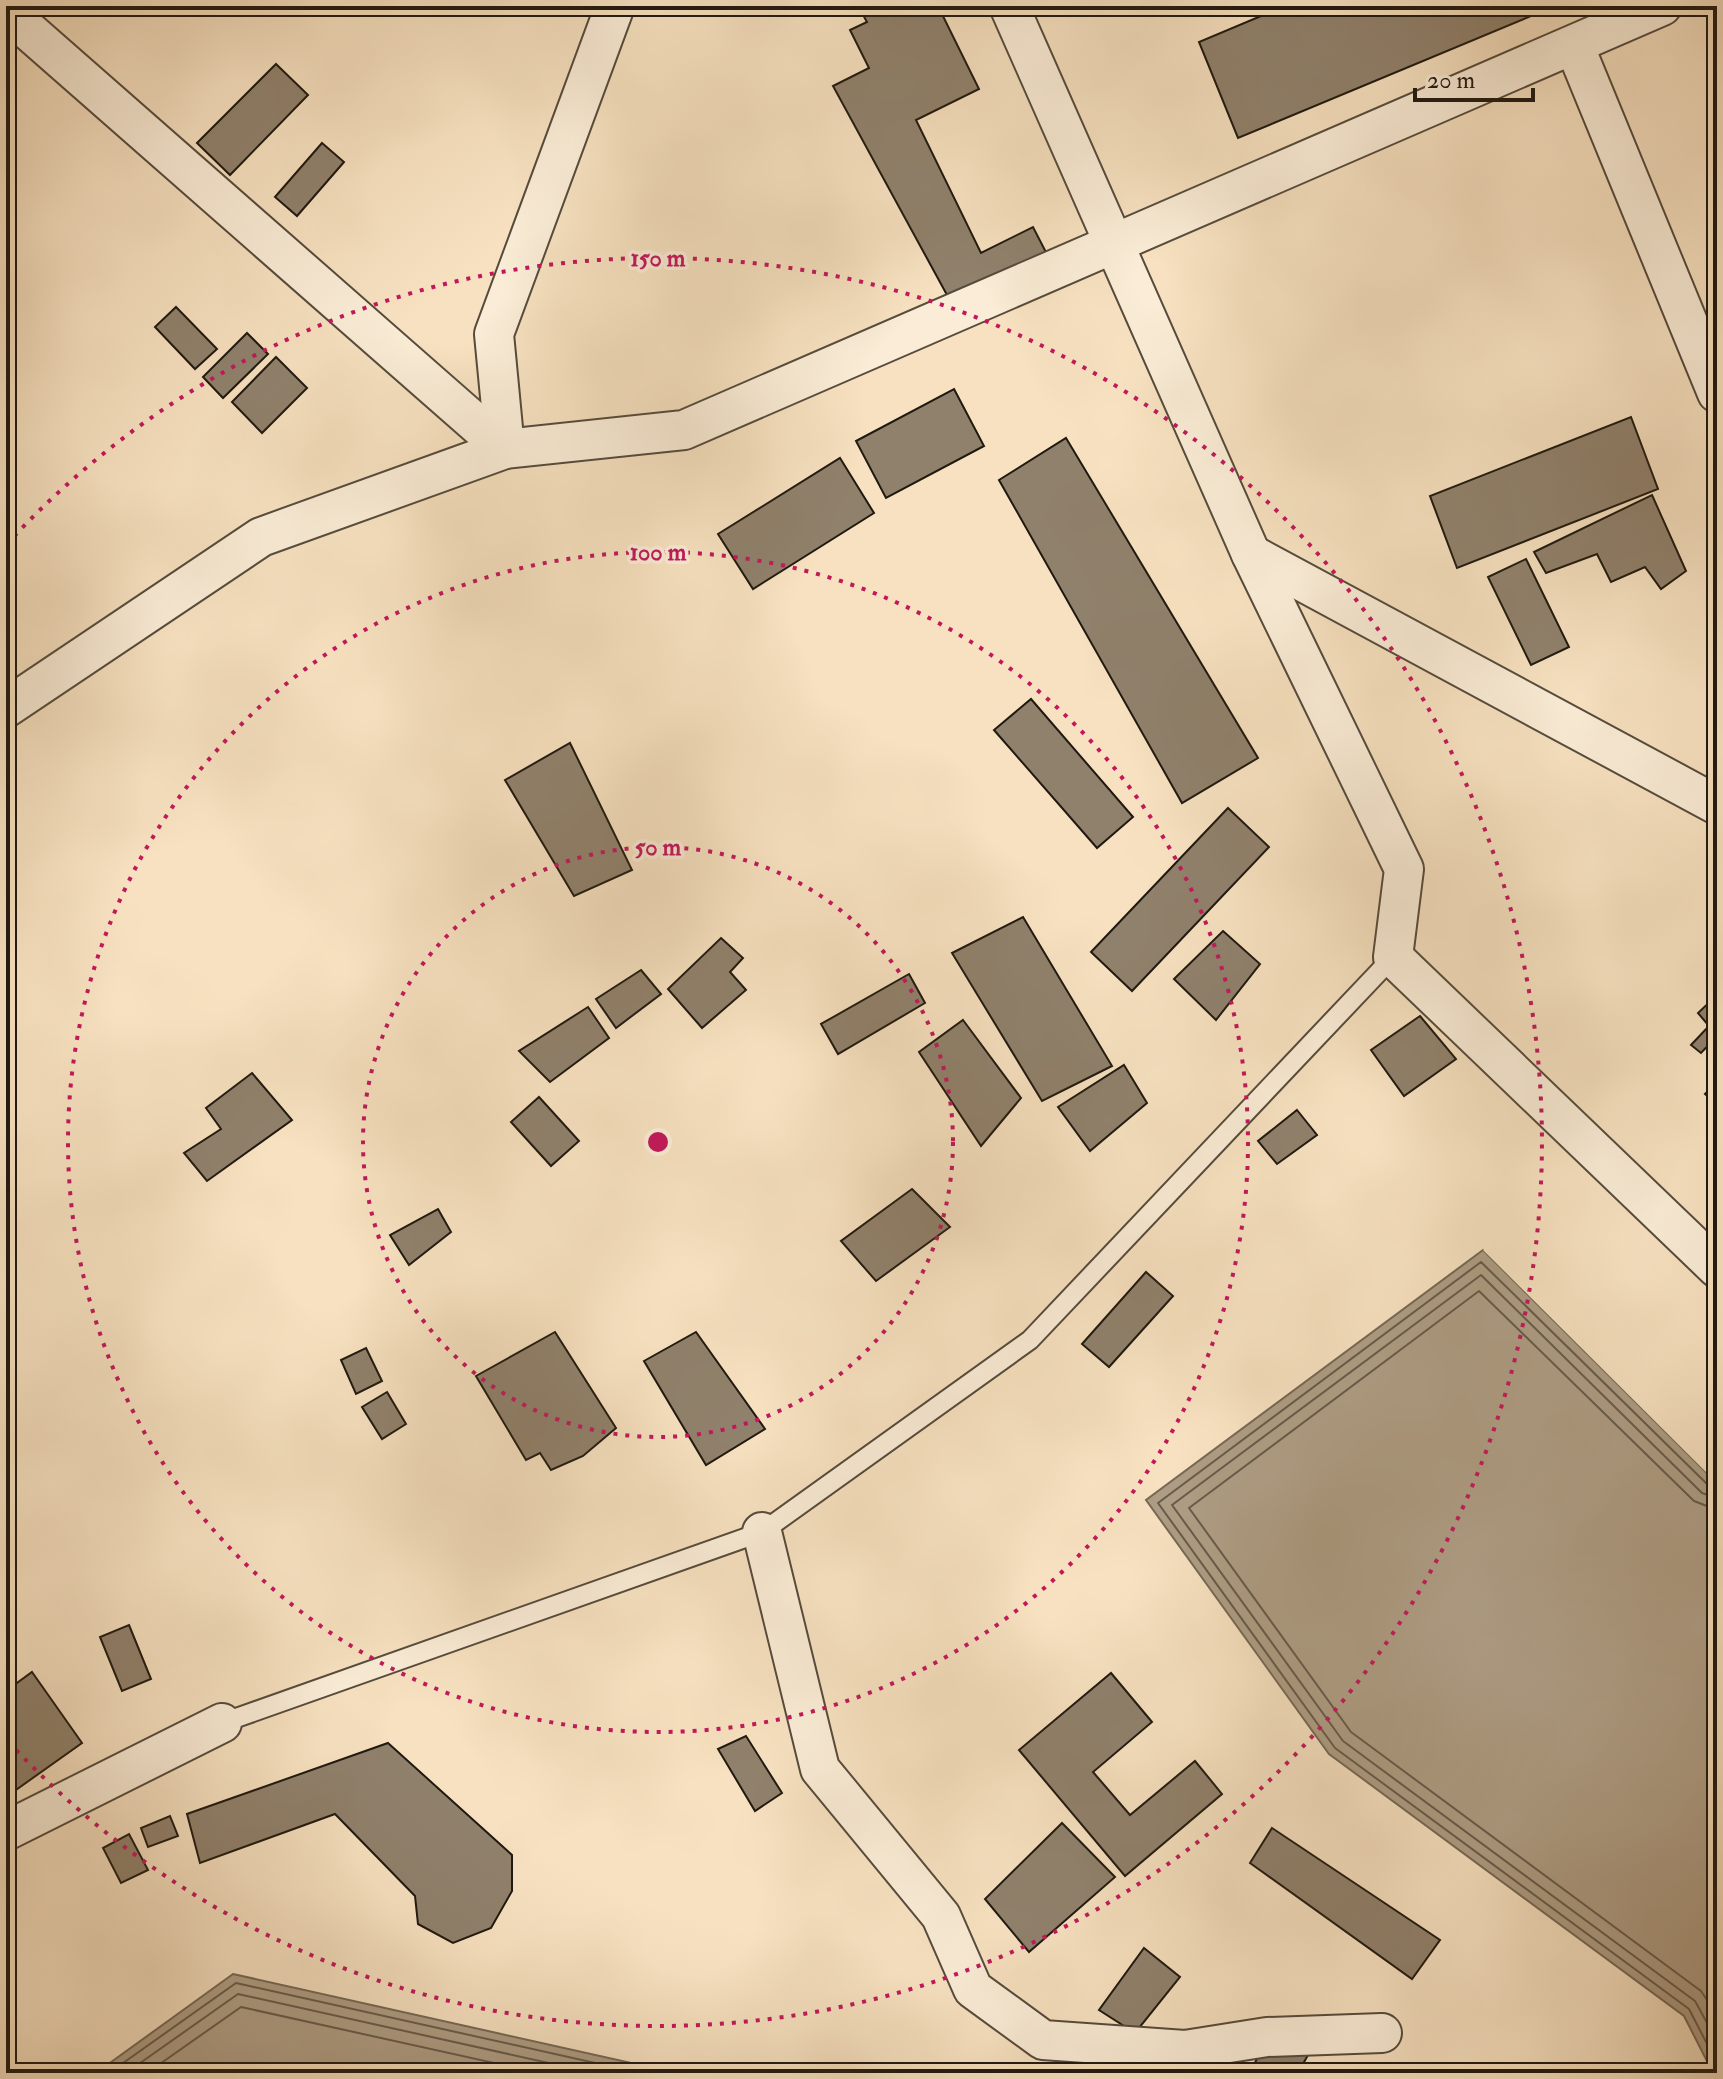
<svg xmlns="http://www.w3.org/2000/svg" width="1723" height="2079" font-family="'IM FELL Double Pica',serif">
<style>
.water{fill:#ae9d84;stroke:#756856;stroke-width:2}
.pier{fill:#f7e1c0}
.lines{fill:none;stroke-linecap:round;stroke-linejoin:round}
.shore{stroke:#675b4a;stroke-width:2}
.building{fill:#90816c;stroke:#201910;stroke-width:2}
.service-casing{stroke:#564b3c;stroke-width:22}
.minor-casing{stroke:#564b3c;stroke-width:42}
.service{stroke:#faecd6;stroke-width:18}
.minor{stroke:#faecd6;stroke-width:38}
.ring{fill:none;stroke:#c2185b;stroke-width:4;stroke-dasharray:4 8}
.centre{fill:#c2185b;stroke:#faecd6;stroke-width:4}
.ring-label{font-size:24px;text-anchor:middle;font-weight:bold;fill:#c2185b;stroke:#faecd6;stroke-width:7;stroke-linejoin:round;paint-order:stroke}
</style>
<rect width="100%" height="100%" fill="#f7e1c0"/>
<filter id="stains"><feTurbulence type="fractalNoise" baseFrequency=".0025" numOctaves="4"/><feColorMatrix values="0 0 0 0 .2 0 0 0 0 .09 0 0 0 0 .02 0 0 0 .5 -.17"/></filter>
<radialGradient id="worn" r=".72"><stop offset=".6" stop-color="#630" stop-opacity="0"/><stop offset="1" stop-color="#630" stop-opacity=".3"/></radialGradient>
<g class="water">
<polygon points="1483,1250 1717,1483 1717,2073 1704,2073 1711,2069 1684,2016 1329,1754 1146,1500"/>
<polygon points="233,1974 676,2073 96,2073"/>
</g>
<polygon class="pier" points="1486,1248 1717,1477 1717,1483 1483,1250"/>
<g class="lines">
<g class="shore">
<polyline points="1717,1487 1708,1485 1481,1262 1158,1503 1335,1748 1689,2009 1717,2063"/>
<polyline points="1717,1498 1702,1493 1481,1275 1172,1505 1343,1741 1695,2001 1717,2041"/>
<polyline points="1717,1510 1694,1501 1479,1291 1189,1508 1351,1732 1701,1991 1717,2015"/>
<polyline points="109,2073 236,1983 640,2073"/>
<polyline points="126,2073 238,1994 594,2073"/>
<polyline points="147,2073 241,2007 539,2073"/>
</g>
</g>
<g class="building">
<polygon points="858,6 938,6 979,89 916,120 981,253 1033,227 1051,262 953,306 833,86 869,68 850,30 867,22"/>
<polygon points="1285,6 1555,6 1238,138 1199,42"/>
<polygon points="276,64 308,95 230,175 197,143"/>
<polygon points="322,143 344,162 297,216 275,197"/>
<polygon points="176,307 217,349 195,369 155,327"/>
<polygon points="247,333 268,354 223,398 203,377"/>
<polygon points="276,357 307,388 262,433 232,402"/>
<polygon points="954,389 984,446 886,498 856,441"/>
<polygon points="1631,417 1658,489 1457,568 1430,496"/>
<polygon points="1066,438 1258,758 1182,803 999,480"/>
<polygon points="840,458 874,513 753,589 718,534"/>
<polygon points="1652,495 1686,571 1661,589 1645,567 1611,582 1597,554 1546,573 1534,552"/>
<polygon points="1526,559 1569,647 1531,665 1488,577"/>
<polygon points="1031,699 1133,817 1097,848 994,730"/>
<polygon points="570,743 632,870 574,896 505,780"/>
<polygon points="1228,808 1269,847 1132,991 1091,952"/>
<polygon points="1023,917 1112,1066 1042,1101 952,953"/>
<polygon points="1223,931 1260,964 1216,1020 1174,979"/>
<polygon points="721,938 743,958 730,972 746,990 702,1028 668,989"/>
<polygon points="641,970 661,994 616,1028 596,999"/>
<polygon points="909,974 925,1003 838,1054 821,1024"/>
<polygon points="1717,995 1717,1036 1701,1053 1691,1045 1709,1026 1698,1013"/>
<polygon points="588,1007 609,1038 550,1082 519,1051"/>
<polygon points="1420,1016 1456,1059 1404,1096 1371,1050"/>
<polygon points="963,1020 1021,1098 981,1146 919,1052"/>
<polygon points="1124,1065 1147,1103 1090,1151 1058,1107"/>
<polygon points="252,1073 292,1120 207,1181 184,1153 221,1129 206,1108"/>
<polygon points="1717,1082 1717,1105 1705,1094"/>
<polygon points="539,1097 579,1141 551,1166 511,1122"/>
<polygon points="1297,1110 1317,1135 1277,1164 1258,1141"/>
<polygon points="912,1189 950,1227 876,1281 841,1241"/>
<polygon points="438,1209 451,1232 409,1265 390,1235"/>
<polygon points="1146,1272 1173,1296 1109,1367 1082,1344"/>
<polygon points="555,1332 616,1428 583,1456 551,1470 540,1453 526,1460 476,1376"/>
<polygon points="696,1332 765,1429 706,1465 644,1361"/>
<polygon points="366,1348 382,1381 356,1394 341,1360"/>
<polygon points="387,1392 406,1424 382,1439 362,1407"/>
<polygon points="129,1625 151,1679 122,1691 100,1637"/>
<polygon points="32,1672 82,1743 6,1797 6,1691"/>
<polygon points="1111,1673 1152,1722 1093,1772 1130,1815 1195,1761 1222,1794 1125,1876 1019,1750"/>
<polygon points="746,1736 782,1793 755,1811 718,1749"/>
<polygon points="388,1743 512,1855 512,1891 491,1928 453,1943 418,1924 415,1896 335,1814 200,1863 187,1814"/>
<polygon points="170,1816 178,1836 148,1847 141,1828"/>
<polygon points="1062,1823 1115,1877 1029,1952 985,1899"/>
<polygon points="1272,1828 1440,1940 1412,1979 1250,1863"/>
<polygon points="129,1834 148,1870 121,1883 103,1848"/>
<polygon points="1144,1948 1180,1977 1135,2033 1099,2010"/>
<polygon points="1267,2038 1308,2055 1298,2073 1250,2073"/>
</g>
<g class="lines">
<g class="service-casing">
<polyline id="service" points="222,1723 762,1532 1030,1340 1393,957"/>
</g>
<g class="minor-casing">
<g id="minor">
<polyline points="615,6 494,334 505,449 684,430 1662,6"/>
<polyline points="1009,6 1251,554 1404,869 1393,957 1717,1268"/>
<polyline points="6,11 505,449 261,537 6,708"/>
<polyline points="1574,45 1717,393"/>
<polyline points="1251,554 1717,805"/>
<polyline points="762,1532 820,1769 941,1916 973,1989 1043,2040 1185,2050 1267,2037 1382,2033"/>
<polyline points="6,1831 222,1723"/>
</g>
</g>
<use href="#service" class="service"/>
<use href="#minor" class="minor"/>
</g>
<g class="ring">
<circle cx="658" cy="1142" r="295"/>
<circle cx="658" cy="1142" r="590"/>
<path d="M6 545A884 884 0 1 1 6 1739"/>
</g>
<circle cx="658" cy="1142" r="12" class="centre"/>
<g class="ring-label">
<text x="658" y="266">150 m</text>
<text x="658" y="560">100 m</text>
<text x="658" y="855">50 m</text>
</g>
<rect width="1723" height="2079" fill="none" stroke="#f7e1c0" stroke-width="32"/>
<rect x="8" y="8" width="1707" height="2063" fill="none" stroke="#201910" stroke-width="4"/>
<rect x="16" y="16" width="1691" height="2047" fill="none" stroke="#201910" stroke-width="2"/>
<path d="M1415 88v12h118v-12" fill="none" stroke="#201910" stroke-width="4"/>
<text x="1427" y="88" font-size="24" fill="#201910" stroke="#faecd6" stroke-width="6" paint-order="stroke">20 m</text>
<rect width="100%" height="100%" filter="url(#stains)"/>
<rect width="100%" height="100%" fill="url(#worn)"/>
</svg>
